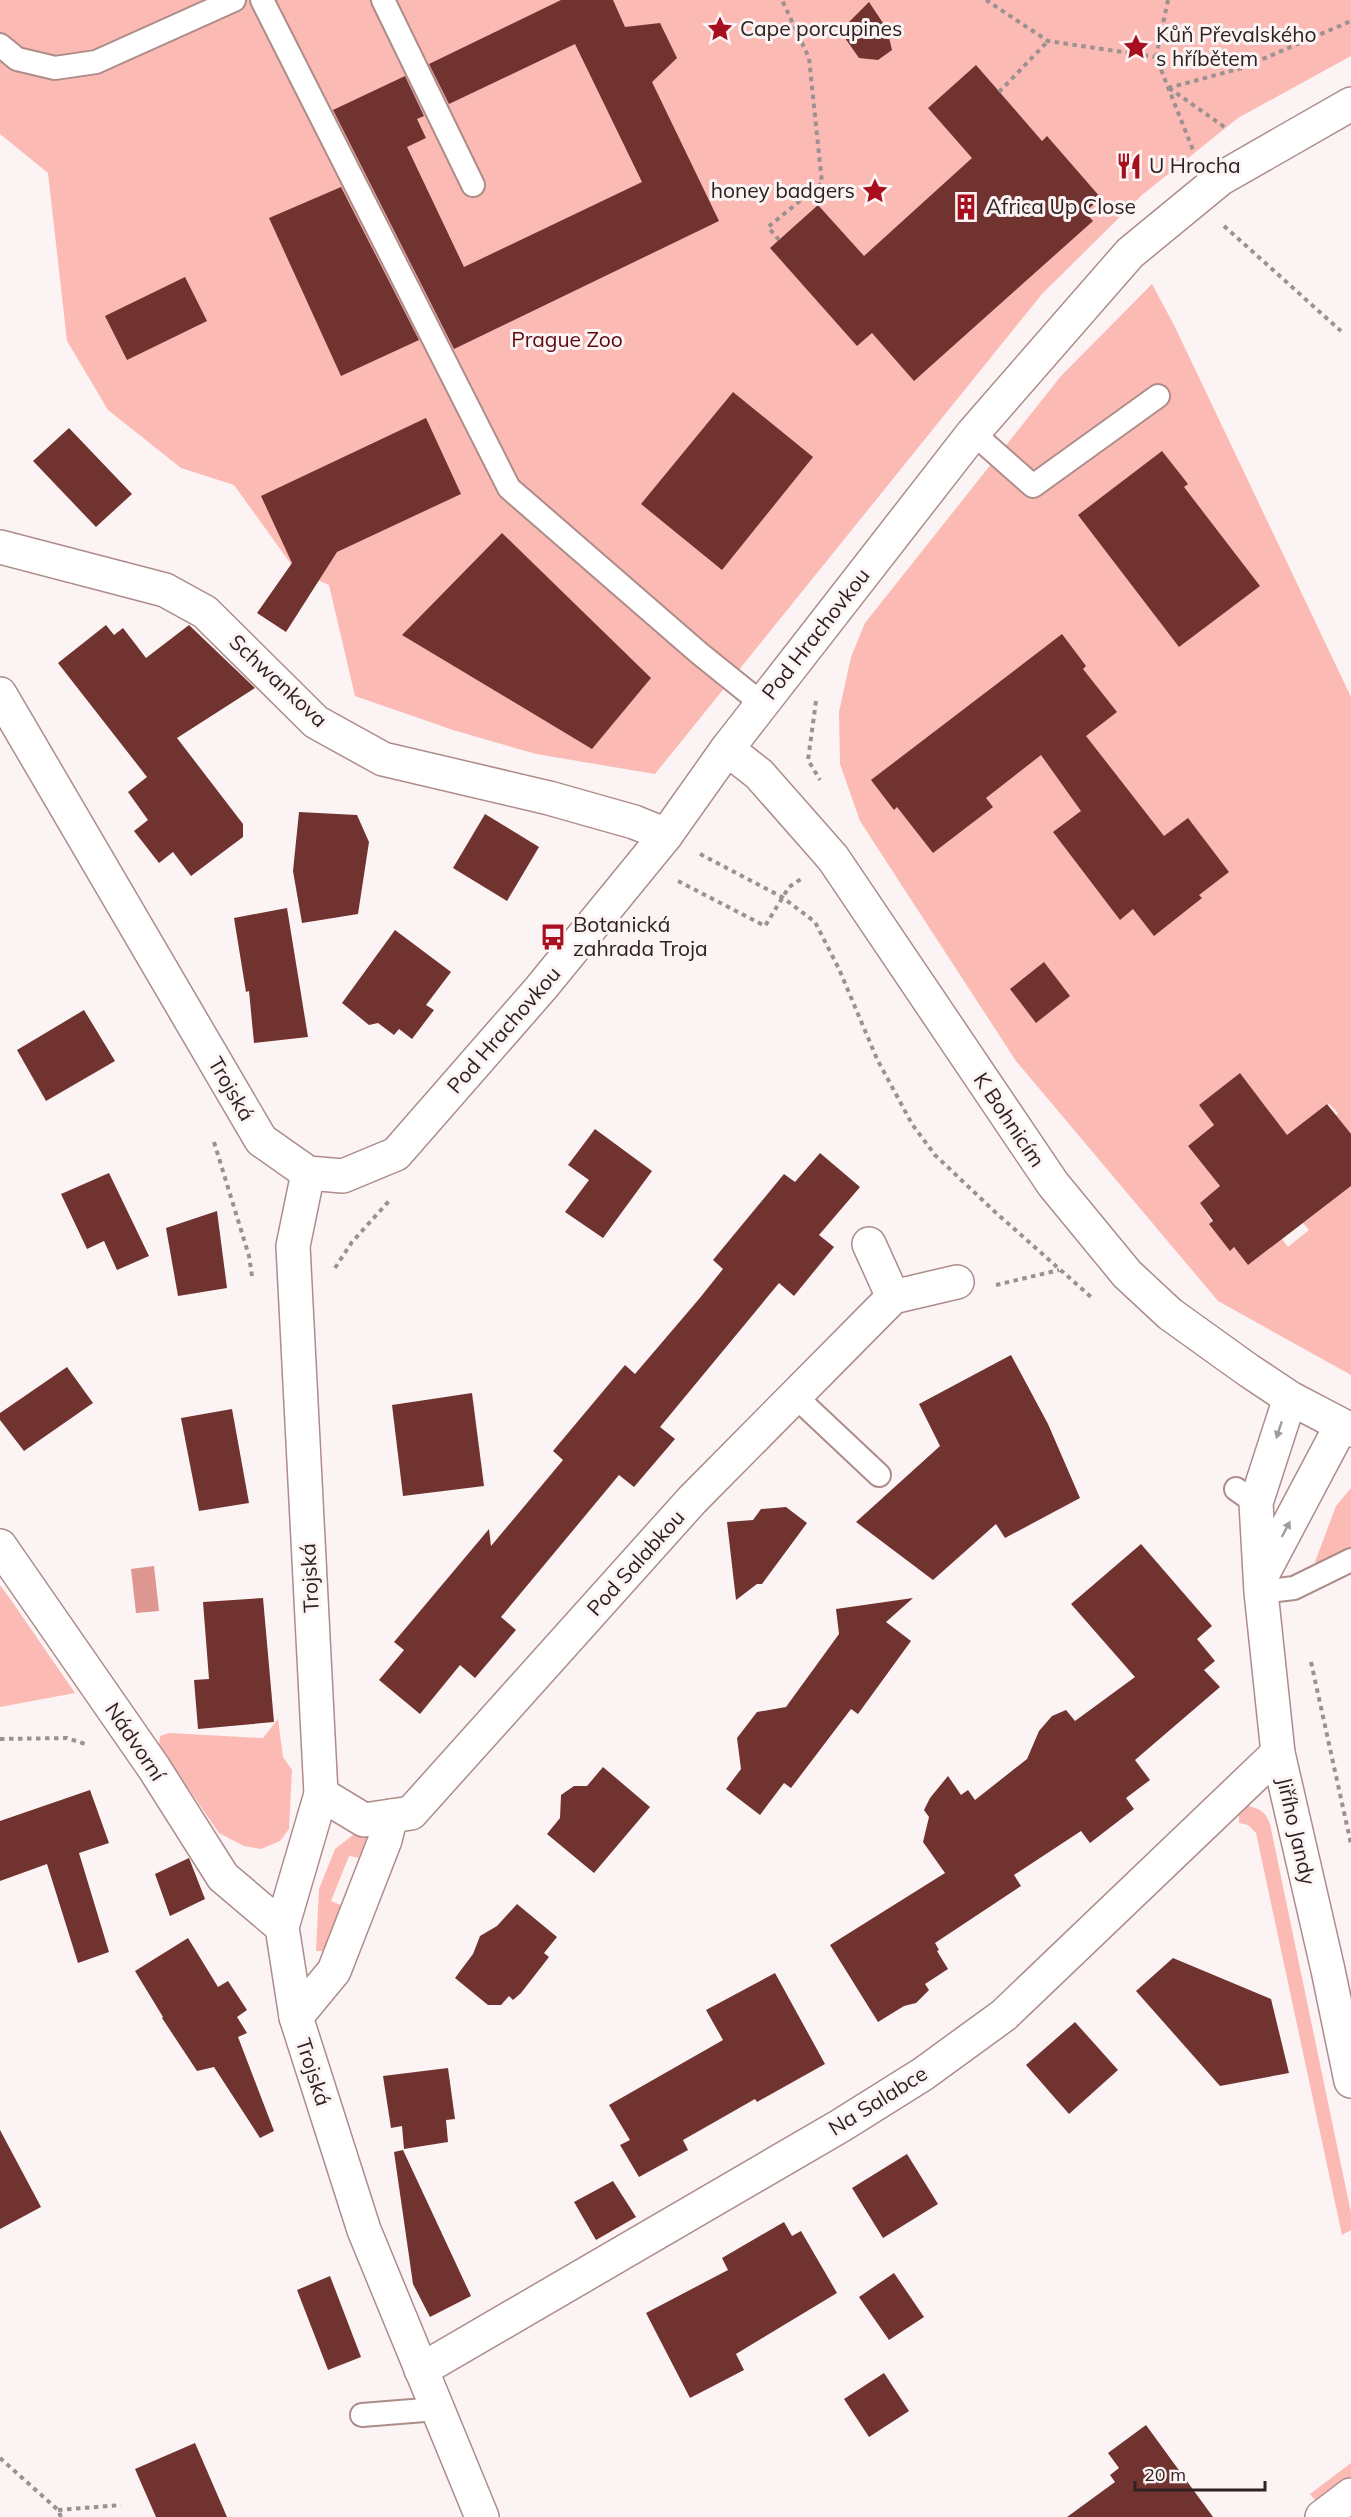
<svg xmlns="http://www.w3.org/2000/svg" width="1351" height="2517" font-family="Mulish,sans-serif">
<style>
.green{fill:#fbbab4}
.water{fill:#dd9690}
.building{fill:#703330}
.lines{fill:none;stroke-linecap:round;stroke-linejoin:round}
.lane-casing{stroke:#ad8c89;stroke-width:26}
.street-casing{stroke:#ad8c89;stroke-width:36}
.secondary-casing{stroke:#ad8c89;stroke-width:36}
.path{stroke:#9b9190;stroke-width:4;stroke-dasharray:4.5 4.5;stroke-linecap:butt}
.lane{stroke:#fff;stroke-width:22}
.street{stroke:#fff;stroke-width:33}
.secondary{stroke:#fff;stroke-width:33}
.oneway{fill:#a19b9b}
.labels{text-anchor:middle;stroke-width:6;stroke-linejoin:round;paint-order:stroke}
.poi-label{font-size:21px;fill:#2e2120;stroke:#fcf4f4;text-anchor:start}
.park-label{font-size:21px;fill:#5f090f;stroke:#fcf4f4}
.street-label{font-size:21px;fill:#2e2120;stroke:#fcf4f4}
</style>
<rect width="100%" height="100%" fill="#fcf4f4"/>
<g class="green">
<polygon points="0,0 1351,0 1351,56 1238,118 1142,195 1042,294 655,774 536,754 453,730 355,696 329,585 296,571 234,485 181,468 108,410 67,341 48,173 0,134"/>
<polygon points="1152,284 1174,325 1351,697 1351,1139 1336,1115 1338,1113 1328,1103 1268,1151 1272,1115 1240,1073 1199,1105 1214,1125 1188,1146 1220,1186 1200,1203 1230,1250 1234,1247 1248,1265 1282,1239 1288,1247 1309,1230 1303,1223 1351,1186 1351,1375 1218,1301 1016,1061 910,898 860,821 840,764 839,712 851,657 865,623 1061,376"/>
<polygon points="1351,1488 1351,1551 1325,1566 1315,1562 1336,1506"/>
<polygon points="0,1585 11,1600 75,1693 0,1707"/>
<polygon points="278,1719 283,1757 292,1770 289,1829 280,1841 261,1849 244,1846 219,1833 159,1746 160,1736 169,1733 263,1738"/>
<path d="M1249,1806C1260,1809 1266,1812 1270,1824L1351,2213V2230L1342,2235L1256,1833L1248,1825L1239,1823V1808Z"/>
<polygon points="358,1831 369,1840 360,1858 349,1856 331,1901 341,1905 325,1951 316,1951 319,1889 335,1849"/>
<polygon points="1351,2463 1351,2479 1321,2500 1314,2499 1310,2494"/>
</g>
<polygon class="water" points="154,1566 159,1611 136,1613 131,1569"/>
<g class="building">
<polygon points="561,0 613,0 625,27 660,23 677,58 652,82 719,221 454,349 333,110 405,76 424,116 417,119 426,138 407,147 464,267 642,182 575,44 449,104 429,64"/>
<polygon points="869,2 887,29 892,50 878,60 859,58 840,31"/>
<polygon points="976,65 1042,141 1047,136 1101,198 1085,212 1093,221 914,381 872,333 857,346 770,248 818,205 864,256 972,158 928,108"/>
<polygon points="341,187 419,340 341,376 269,218"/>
<polygon points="185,277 207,321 127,360 105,316"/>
<polygon points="733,392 813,457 722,570 641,504"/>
<polygon points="426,418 461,494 337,552 286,632 257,613 292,563 261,496"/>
<polygon points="69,428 132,494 96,527 33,461"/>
<polygon points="1162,451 1188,484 1184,487 1260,586 1179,647 1078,515"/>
<polygon points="502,533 651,678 592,749 402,635"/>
<polygon points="106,625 114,635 123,628 146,658 189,625 255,688 177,738 243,824 243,837 191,876 173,852 159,863 134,831 148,820 128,792 147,777 58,663"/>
<polygon points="1062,634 1086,666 1083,669 1117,712 1086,736 1164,836 1188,818 1229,872 1199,895 1202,898 1154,936 1133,909 1120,920 1053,832 1081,811 1041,755 986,798 993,807 933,853 897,807 894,810 871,780"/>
<polygon points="299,812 357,815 369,842 358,914 302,923 293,871"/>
<polygon points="485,814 539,847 507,901 453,868"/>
<polygon points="287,908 308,1037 254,1043 249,991 246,992 234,918"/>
<polygon points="395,930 451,972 426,1005 434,1010 412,1039 399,1029 394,1035 378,1023 369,1025 342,1003"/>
<polygon points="1044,962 1070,996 1036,1023 1010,989"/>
<polygon points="84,1010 115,1061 46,1101 17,1050"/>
<polygon points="1240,1073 1287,1135 1327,1104 1351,1134 1351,1186 1248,1265 1234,1247 1230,1251 1209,1224 1213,1221 1200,1203 1220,1186 1188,1146 1214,1125 1199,1105"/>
<polygon points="595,1129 652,1171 603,1238 565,1212 589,1180 568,1165"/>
<polygon points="820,1153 860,1187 819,1235 834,1247 794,1296 779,1283 660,1427 675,1439 634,1487 619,1475 501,1617 516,1630 475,1678 460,1665 420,1714 379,1680 404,1650 394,1642 489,1529 491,1546 563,1460 553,1451 625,1365 635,1374 699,1299 723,1269 713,1260 784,1174 795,1182"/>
<polygon points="109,1173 149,1256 117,1270 104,1241 87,1249 61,1194"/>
<polygon points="217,1211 227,1288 178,1296 166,1228"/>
<polygon points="1011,1355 1048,1424 1080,1498 1005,1538 996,1524 933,1580 856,1522 940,1446 919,1404"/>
<polygon points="67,1367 93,1403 24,1451 0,1420 0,1413"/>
<polygon points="472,1393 484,1486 403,1496 392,1405"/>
<polygon points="232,1409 249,1503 199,1511 181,1418"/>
<polygon points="786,1507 807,1523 762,1584 757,1584 736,1600 727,1522 753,1520 761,1509"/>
<polygon points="1141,1544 1212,1626 1197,1639 1215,1661 1204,1670 1220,1687 1135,1760 1150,1780 1126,1798 1134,1809 1090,1843 1081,1831 1014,1875 1021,1886 935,1943 939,1950 937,1951 948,1969 925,1984 929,1990 916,2003 904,2006 878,2022 830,1945 945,1873 923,1842 929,1817 924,1810 930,1798 948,1776 961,1795 968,1790 975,1800 1027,1759 1039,1731 1052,1716 1066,1710 1075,1721 1135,1677 1071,1604"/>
<polygon points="263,1598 274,1722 198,1729 194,1680 209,1679 203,1602"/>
<polygon points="913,1598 886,1622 911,1641 858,1714 851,1709 791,1788 784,1783 760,1815 726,1789 741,1769 737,1738 757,1712 786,1707 839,1634 836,1609"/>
<polygon points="603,1767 650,1807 594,1873 547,1834 560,1818 561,1795 574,1786 587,1786"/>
<polygon points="90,1790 109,1843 79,1853 109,1952 78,1963 47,1864 0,1881 0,1821"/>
<polygon points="189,1858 205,1899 170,1916 155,1874"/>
<polygon points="517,1904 557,1937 544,1953 549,1957 521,1993 513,2000 509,1996 501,2005 488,2005 455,1978 473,1954 480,1936 497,1926"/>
<polygon points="188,1938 218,1987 228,1981 247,2010 237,2017 247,2033 238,2037 274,2131 260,2138 214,2067 197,2071 162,2018 163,2017 135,1971"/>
<polygon points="1173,1958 1271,1999 1289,2073 1220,2086 1136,1991"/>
<polygon points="775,1973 825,2064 757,2102 755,2099 683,2140 688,2150 639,2177 620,2145 630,2140 609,2105 723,2040 706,2010"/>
<polygon points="1075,2022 1118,2070 1069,2114 1026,2065"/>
<polygon points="448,2068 455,2119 446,2120 448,2142 404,2149 402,2126 391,2128 383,2076"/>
<polygon points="0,2130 41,2207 0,2229"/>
<polygon points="403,2150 471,2296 430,2317 413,2284 394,2152"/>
<polygon points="907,2154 938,2204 883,2238 852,2188"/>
<polygon points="613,2181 636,2217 596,2240 574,2202"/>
<polygon points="784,2222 792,2236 801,2231 837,2293 736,2354 744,2370 690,2398 646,2313 728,2270 722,2258"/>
<polygon points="894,2273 924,2317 889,2340 859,2297"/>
<polygon points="330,2276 361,2357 328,2370 297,2290"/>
<polygon points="884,2373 909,2411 869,2437 844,2399"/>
<polygon points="1146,2425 1213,2517 1067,2517 1115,2482 1110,2475 1119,2468 1108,2453"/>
<polygon points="195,2443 227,2517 156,2517 135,2469"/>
</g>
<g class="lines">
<g class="lane-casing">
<g id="lane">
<polyline points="262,0 509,488 699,653 761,703"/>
<polyline points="383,0 473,185"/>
<polyline points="0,45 17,59 55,68 96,62 234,0"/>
<polyline points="973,433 1033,486 1158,396"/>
<polyline points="795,1396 879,1475"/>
<polyline points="1236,1489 1256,1503"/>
<polyline points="1261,1592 1294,1588 1351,1560"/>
<polyline points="362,2415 437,2409"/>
</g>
</g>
<g class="street-casing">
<g id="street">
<polyline points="0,547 165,590 205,612 316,722 383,759 549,798 634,822 666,835"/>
<polyline points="727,749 973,433 1130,253 1220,179 1351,104"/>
<polyline points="308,1173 293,1246 321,1794 282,1927 296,2017 364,2230 482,2517"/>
<polyline points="869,1244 893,1297"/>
<polyline points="1290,1398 1256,1503 1261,1592 1278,1753 1328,1970 1351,2081"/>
<polyline points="0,1546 154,1768 223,1877 282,1927"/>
<polyline points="1261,1577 1341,1426"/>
<polyline points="321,1794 364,1820 411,1813 692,1500 893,1297 957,1282"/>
<polyline points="296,2017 334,1971 385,1840 391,1816"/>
<polyline points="421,2370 840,2126 923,2074 1004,2015 1278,1753"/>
<polyline points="1322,2517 1351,2495"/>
</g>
</g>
<g class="secondary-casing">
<polyline id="secondary" points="0,694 261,1140 308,1173 343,1176 396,1154 541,988 666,835 727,749 759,774 833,858 1053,1184 1127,1274 1170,1314 1248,1370 1290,1398 1351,1430"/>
</g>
<g class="path">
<polyline points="986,0 1048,41 1156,57"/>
<polyline points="1168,0 1156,57 1193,150"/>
<polyline points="1168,88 1242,68 1351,21"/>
<polyline points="1169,88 1226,128"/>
<polyline points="999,92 1048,41"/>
<polyline points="1224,226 1341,331"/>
<polyline points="779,240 768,227 822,183 809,58 782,0"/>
<polyline points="816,701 808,760 820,780"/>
<polyline points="700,854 782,897 815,922 839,969 877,1059 912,1124 935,1155 994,1211 1091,1297"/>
<polyline points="678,881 765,926 789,887 801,879"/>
<polyline points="214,1142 249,1256 252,1276"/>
<polyline points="335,1268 352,1242 389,1201"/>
<polyline points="996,1285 1059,1270"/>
<polyline points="1311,1662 1351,1844"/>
<polyline points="0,1739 67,1738 88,1745"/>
<polyline points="0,2458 58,2510 61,2517"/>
<polyline points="58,2510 121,2505"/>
</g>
<use href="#lane" class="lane"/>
<use href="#street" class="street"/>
<use href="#secondary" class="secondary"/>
</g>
<defs><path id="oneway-solid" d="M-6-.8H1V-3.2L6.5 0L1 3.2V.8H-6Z" transform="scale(1.5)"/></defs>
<g class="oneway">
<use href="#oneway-solid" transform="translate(1279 1430) rotate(108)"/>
<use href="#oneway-solid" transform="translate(1286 1529) rotate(-62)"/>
</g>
<defs>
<g id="sight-bare" transform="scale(2.07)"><path d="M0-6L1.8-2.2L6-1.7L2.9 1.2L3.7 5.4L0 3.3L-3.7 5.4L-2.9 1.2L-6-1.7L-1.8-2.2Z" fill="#a70f1f" stroke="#fcf4f4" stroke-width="2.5" paint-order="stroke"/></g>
<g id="restaurant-bare" transform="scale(2.07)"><path d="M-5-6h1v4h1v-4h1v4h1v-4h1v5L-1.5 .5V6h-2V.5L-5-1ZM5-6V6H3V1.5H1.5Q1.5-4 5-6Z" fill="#a70f1f" stroke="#fcf4f4" stroke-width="2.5" paint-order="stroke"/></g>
<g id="building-bare" transform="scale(2.07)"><path d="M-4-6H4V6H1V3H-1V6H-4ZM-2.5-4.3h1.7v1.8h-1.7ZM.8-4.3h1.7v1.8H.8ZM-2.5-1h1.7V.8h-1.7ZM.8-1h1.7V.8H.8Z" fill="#a70f1f" stroke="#fcf4f4" stroke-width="2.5" paint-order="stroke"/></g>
<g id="bus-bare" transform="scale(2.07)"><path d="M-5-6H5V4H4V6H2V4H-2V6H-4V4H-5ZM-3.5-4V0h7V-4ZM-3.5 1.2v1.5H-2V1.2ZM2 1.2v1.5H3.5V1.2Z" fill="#a70f1f" stroke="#fcf4f4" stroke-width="2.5" paint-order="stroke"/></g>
</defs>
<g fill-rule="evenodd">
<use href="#sight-bare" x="720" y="29"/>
<use href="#sight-bare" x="1136" y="47"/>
<use href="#restaurant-bare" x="1129" y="166"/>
<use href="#sight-bare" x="875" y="191"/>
<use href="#building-bare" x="966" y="207"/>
<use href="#bus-bare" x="553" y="937"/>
</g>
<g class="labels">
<g class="poi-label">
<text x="740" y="36">Cape porcupines</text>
<text x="1156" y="42">Kůň Převalského<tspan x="1156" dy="24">s hříbětem</tspan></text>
<text x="1149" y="173">U Hrocha</text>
<text x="855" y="198" text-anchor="end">honey badgers</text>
<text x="986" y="214">Africa Up Close</text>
<text x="573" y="932">Botanická<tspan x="573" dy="24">zahrada Troja</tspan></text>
</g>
<g class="park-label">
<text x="567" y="347">Prague Zoo</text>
</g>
<g class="street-label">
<text transform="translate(816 634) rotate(-52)" y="7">Pod Hrachovkou</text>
<text transform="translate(278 681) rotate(43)" y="7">Schwankova</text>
<text transform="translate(504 1030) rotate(-49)" y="7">Pod Hrachovkou</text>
<text transform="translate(231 1089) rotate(60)" y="7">Trojská</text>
<text transform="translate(1009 1120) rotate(56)" y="7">K Bohnicím</text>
<text transform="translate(636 1563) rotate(-48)" y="7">Pod Salabkou</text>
<text transform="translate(310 1578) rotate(-93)" y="7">Trojská</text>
<text transform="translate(135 1742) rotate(56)" y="7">Nádvorní</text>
<text transform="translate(1296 1831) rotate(77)" y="7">Jiřího Jandy</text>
<text transform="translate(313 2072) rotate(72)" y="7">Trojská</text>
<text transform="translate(878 2101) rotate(-32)" y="7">Na Salabce</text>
</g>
</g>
<path d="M1135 2481v9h130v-9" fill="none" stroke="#2e2120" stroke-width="3"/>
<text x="1144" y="2481" font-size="18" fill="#2e2120" stroke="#fcf4f4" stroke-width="4.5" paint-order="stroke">20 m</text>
</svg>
